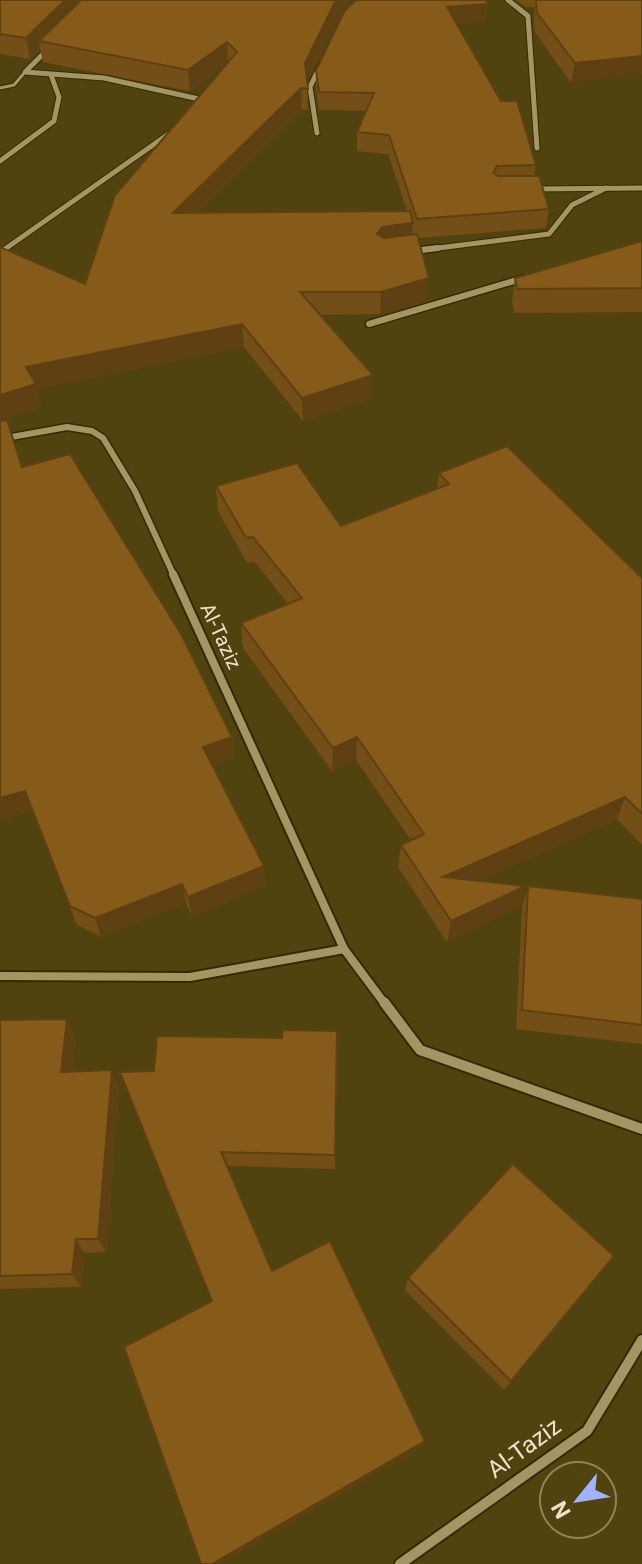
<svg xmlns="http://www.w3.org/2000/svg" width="642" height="1564" font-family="Roboto,sans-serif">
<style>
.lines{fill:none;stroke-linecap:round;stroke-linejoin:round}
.lane-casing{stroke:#342903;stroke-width:5}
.street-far3-casing{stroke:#342903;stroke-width:7}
.street-far2-casing{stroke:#342903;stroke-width:9}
.street-far1-casing{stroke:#342903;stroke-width:12}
.street-casing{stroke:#342903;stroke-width:14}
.lane{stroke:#a49564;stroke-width:3}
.street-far3{stroke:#a49564;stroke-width:5}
.street-far2{stroke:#a49564;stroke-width:6}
.street-far1{stroke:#a49564;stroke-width:8}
.street{stroke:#a49564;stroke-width:10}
.wall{fill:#734e16;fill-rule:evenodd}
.shaded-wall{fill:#5e4012}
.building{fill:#865b1a;stroke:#5e4012;stroke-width:2}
.labels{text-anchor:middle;stroke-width:6;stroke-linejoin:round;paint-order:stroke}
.street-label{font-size:20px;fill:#ebe4ca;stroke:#514310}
.near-street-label{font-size:24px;fill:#ebe4ca;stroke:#514310}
</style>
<rect width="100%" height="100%" fill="#514310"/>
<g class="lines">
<g class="lane-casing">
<polyline id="lane" points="0,88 14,85 25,72"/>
</g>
<g class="street-far3-casing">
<g id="street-far3">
<polyline points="508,0 528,16 537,148"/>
<polyline points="49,48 25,72 104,78 199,99 199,107"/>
<polyline points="317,133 310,87 320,66"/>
<polyline points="0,161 54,121 59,97 51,75"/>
<polyline points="535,189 642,188"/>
<polyline points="5,249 170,133"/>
<polyline points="422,250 549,234 572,205 606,188"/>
</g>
</g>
<g class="street-far2-casing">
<g id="street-far2">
<polyline points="413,251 438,248"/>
<polyline points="369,324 524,278"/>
<polyline points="0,439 67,427 92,431 103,438 135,491 174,576"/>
</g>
</g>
<g class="street-far1-casing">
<g id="street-far1">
<polyline points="173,574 344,949 385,1004"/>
<polyline points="0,976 190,977 344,949"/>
</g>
</g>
<g class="street-casing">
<g id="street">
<polyline points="384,1002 420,1050 642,1129"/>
<polyline points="400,1564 587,1431 642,1340"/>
</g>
</g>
<use href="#lane" class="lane"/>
<use href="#street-far3" class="street-far3"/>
<use href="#street-far2" class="street-far2"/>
<use href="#street-far1" class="street-far1"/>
<use href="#street" class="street"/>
</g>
<g class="wall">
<path d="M0,0H350V5L486,21L456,24L536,165L534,176L549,209L546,228L418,238L427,301L380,314L320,315L372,398L303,421L244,347L37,389L41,407L6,418L22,467L232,737L234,758L213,765L266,885L192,916L186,903L101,937L77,925L32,811L0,821V247L85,284L227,63L190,91L43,62L40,49L30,59L0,54ZM342,16L316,70V88L319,110L366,111L357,132V151L388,154L407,211L198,213L302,110H308L307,81L335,22Z"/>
<polygon points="515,0 642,0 571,83 535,32 534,16 535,7 526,7"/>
<polygon points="642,241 642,312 514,313 512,302 515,278"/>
<polygon points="439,473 642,578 642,845 617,819 478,881 519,907 447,942 398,867 401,845 411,840 356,760 332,771 243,648 241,623 288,604 255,562 247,563 218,511 216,486 341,526 437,488"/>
<polygon points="528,886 642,899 642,1044 516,1029 522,907"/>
<polygon points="67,1019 75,1038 72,1072 119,1088 106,1252 84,1253 81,1287 0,1289 0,1020"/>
<polygon points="337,1031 335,1169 227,1166 272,1271 422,1447 211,1302 154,1071 282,1038"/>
<polygon points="614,1256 504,1390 405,1290 408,1278"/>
</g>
<g class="shaded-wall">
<polygon points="65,0 94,0 39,41 40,49 30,59 26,38"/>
<polygon points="336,0 350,0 350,9 335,22 305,85 305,63"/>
<polygon points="488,4 486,21 445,25 447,7"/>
<polygon points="227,42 228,63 190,91 188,70"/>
<polygon points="642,56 642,75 571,83 575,63"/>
<polygon points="301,88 302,110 175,236 173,213"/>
<polygon points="413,223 412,245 376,256 377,234 382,227"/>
<polygon points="429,278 427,301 380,314 381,292"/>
<polygon points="242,324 244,347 37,389 41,407 6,418 9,431 0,433 0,395 26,367"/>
<polygon points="373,375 372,398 303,421 302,398"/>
<polygon points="232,737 234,758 206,768 203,747"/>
<polygon points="357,737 356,760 332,771 333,748"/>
<polygon points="25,791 32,811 0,821 0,798"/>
<polygon points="625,797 617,819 439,898 443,877"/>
<polygon points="264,866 266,885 192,916 188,897"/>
<polygon points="182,884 186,903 101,937 95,918"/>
<polygon points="525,886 519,907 447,942 451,921"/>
<polygon points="67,1019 75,1038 70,1090 61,1072"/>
<polygon points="112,1070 119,1088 106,1252 98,1239"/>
<polygon points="76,1239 84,1253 81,1287 72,1274"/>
<polygon points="425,1441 422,1447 220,1564 212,1564"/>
</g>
<g class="building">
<polygon points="0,0 65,0 26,38 0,34"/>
<polygon points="81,0 336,0 305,63 308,89 301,88 173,213 410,211 413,223 382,227 377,234 384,238 417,234 429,278 381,292 300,292 373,375 302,398 242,324 26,367 36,384 0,395 0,247 85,284 115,195 237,52 227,42 188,70 39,41"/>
<polygon points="356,0 486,0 488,4 447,7 501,101 517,101 536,165 497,166 493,173 498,176 539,176 549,209 417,219 389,135 357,132 374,93 319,92 316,70 345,10"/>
<polygon points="536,0 642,0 642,56 575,63 537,13"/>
<polygon points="642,241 642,288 517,289 515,278"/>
<polygon points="7,420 22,467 70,454 181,634 232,737 203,747 264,866 188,897 182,884 95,918 70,906 25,791 0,798 0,421"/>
<polygon points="507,446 642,578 642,814 625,797 443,877 525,886 451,921 401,845 424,834 357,737 333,748 241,623 302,598 253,537 246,538 216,486 297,463 341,526 449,484 439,473"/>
<polygon points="528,886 642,899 642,1025 522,1010"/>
<polygon points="67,1019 61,1072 112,1070 98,1239 76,1239 72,1274 0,1276 0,1020"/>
<polygon points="283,1030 337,1031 335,1155 221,1152 272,1271 330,1241 425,1441 212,1564 201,1564 124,1347 212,1301 120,1072 154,1071 157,1036 282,1038"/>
<polygon points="513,1164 614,1256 511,1381 408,1278"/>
</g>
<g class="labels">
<g class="street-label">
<text transform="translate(221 636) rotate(65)" y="7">Al-Taziz</text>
</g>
<g class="near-street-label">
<text transform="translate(524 1448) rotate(-36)" y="8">Al-Taziz</text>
</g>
</g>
<g transform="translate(578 1500) rotate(240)"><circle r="38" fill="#514310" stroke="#8f835a" stroke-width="2"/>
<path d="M0-6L14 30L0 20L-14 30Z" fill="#a1b3fd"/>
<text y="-12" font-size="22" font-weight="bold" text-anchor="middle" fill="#ebe4ca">N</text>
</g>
</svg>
